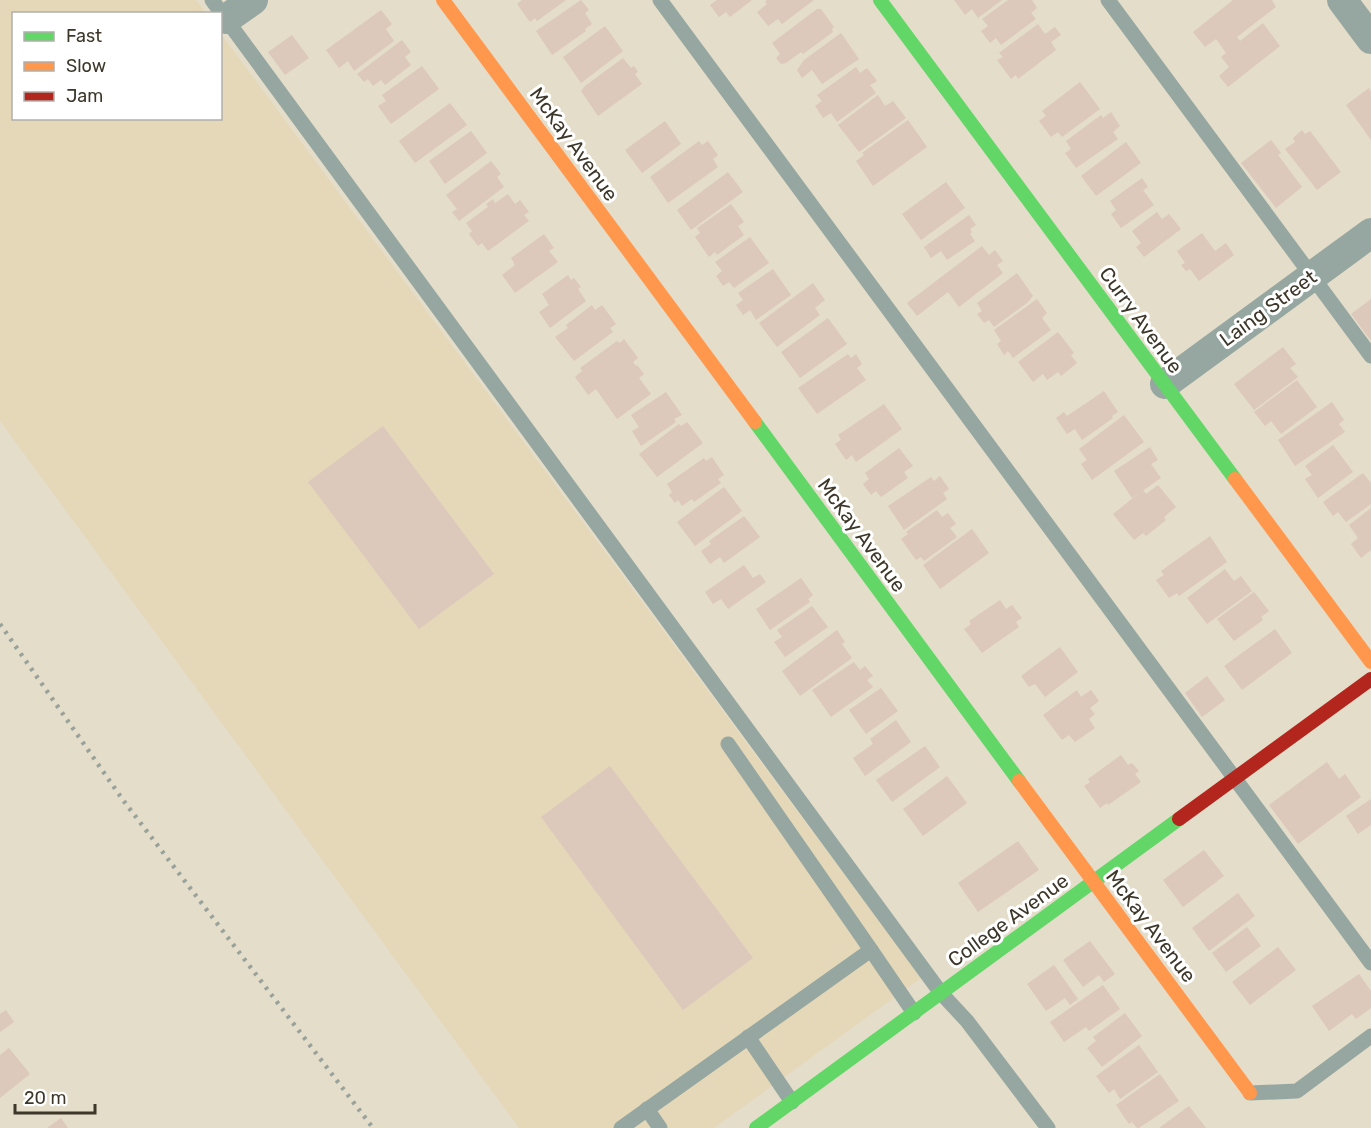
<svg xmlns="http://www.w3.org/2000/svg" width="1371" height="1128" font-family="Rubik,sans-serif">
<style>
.built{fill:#e5d8b9}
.building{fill:#ddc8bc}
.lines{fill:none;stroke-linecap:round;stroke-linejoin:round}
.lane{stroke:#96a7a1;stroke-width:15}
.street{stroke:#96a7a1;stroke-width:30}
.fast{stroke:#63d668;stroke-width:14}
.slow{stroke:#ff974d;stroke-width:14}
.jam{stroke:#b3261e;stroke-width:14}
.rail{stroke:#99a29a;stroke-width:4.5;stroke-dasharray:3 6;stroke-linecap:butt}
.labels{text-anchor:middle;stroke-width:6;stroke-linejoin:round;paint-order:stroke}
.street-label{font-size:20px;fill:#3d372a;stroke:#fff}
</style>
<rect width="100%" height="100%" fill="#e4ddca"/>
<polygon class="built" points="0,0 196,0 206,13 14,14 14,118 220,118 221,34 921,978 714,1128 519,1128 0,421"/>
<g class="building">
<polygon points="522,0 566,0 537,21 535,18 530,22 517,4"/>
<polygon points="581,0 589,10 585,13 592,24 585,29 586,31 552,55 536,31"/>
<polygon points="717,0 752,0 730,17 726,12 719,17 710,5"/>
<polygon points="767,0 814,0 782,24 778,19 768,26 757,12 767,4 765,2"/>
<polygon points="954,0 1002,0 978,18 972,9 965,15"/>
<polygon points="1008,0 1032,0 1037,8 1031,13 1036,19 1001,45 996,38 990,43 981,31 988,26 982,19"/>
<polygon points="1233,0 1272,0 1276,7 1237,37 1240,41 1263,23 1280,46 1228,87 1219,76 1229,67 1221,57 1226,53 1216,39 1205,47 1193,32"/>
<polygon points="817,9 821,9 834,27 832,29 833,32 803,54 801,52 786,63 781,64 776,58 780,54 772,43"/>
<polygon points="381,10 392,24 386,29 394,41 354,71 348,61 339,68 326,50"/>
<polygon points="1038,24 1045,34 1055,27 1061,35 1051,42 1056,50 1018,79 1016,75 1011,79 997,60 1003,57 999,53"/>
<polygon points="605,26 623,51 581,83 563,57"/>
<polygon points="841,33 859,59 822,84 812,70 802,78 797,70 804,60"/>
<polygon points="292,35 309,58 285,75 268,52"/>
<polygon points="402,40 411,52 405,57 411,65 385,85 381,80 373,86 368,79 364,82 357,74"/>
<polygon points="623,58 631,68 634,66 638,72 635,74 642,84 598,116 581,91 585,86"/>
<polygon points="422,66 439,89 391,124 378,106 386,101 382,95"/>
<polygon points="856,67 860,73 867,68 877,81 870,85 876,93 837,122 831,113 823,118 815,106 822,101 817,95"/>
<polygon points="1080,82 1100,109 1062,137 1058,132 1051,137 1039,121 1046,116 1042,111"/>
<polygon points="1369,88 1371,92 1371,140 1346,105"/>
<polygon points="878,95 885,106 893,101 906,118 859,152 838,125"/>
<polygon points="450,103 467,125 415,163 399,141"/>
<polygon points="1111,112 1120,126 1113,132 1118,139 1076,168 1065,153 1071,149 1066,141 1101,115 1103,118"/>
<polygon points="908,120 927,147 873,186 856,161 864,155 862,153"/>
<polygon points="665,121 681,144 642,173 625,150"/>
<polygon points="1302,130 1305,134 1310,131 1341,172 1317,190 1285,149 1295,142 1293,138"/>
<polygon points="471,131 487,153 445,184 429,161"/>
<polygon points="1271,140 1281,153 1278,155 1302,187 1276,208 1241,163"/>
<polygon points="699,141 702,145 708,141 718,155 713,159 718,167 668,203 650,177"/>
<polygon points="1126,142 1141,163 1096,196 1081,176"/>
<polygon points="491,161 501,174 497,177 504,187 459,221 452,212 457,209 446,195"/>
<polygon points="728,172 743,192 691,230 677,210"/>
<polygon points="1142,178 1148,187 1143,190 1154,205 1121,228 1111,214 1116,210 1110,201"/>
<polygon points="946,182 965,208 921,240 902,214"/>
<polygon points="508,194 515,204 520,200 529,212 524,215 529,221 488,251 482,243 478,246 469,234 472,231 466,223 488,207 486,204 493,199 495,203"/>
<polygon points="731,204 744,222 738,226 744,235 717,255 715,252 709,257 695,237 700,233 697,228"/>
<polygon points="1157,212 1162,219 1169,214 1181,229 1144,257 1136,247 1141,243 1132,231"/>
<polygon points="969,215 976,225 970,229 972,232 970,234 975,241 947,260 941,251 931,258 924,247"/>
<polygon points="1202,233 1215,251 1226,243 1234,255 1199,281 1190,269 1186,271 1181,265 1185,263 1177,251"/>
<polygon points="544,234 554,248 549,251 558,262 515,293 502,275 515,265 511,258"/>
<polygon points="750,237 769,263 734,288 729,282 723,286 716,276 722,271 715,262"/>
<polygon points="982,246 989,255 995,250 1003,261 997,265 1003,273 959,307 948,292 917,316 907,303"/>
<polygon points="773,269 791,295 756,320 750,310 743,315 736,305 743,300 738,293"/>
<polygon points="1017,273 1033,296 1027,303 994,327 989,320 984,323 977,314 982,311 977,303"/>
<polygon points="568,275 571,280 574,278 581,287 578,289 586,301 550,328 539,312 549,305 542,294"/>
<polygon points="813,283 825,300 815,308 820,315 777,347 759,323"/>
<polygon points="1037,299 1047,313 1042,318 1051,330 1013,358 1008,351 1004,355 997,344 1001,341 994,330"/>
<polygon points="1371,299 1371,341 1351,314"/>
<polygon points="592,305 595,310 602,305 616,324 610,328 613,332 574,361 555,337 568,328 566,325"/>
<polygon points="828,318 847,344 800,378 781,352"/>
<polygon points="1058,332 1074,353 1071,355 1077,363 1061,376 1058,372 1047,380 1043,374 1033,382 1018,362"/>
<polygon points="624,339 638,358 633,362 636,366 637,365 644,374 639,378 651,394 617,419 596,389 588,395 575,377 582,371 580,368 617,341 620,343"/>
<polygon points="1283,347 1296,364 1290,368 1298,377 1254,410 1234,384"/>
<polygon points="848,354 851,358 856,354 862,364 857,368 866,380 817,414 798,388"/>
<polygon points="1297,380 1317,407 1281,434 1271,421 1265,426 1254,412"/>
<polygon points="1104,391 1118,412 1112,416 1113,418 1082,440 1075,429 1067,434 1056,418 1064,412 1067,416"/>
<polygon points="666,392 682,415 674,419 676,422 641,446 632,431 639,427 631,415"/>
<polygon points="1332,402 1344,420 1339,424 1345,432 1295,466 1278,440"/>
<polygon points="884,404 902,429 856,462 852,455 846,460 835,444 841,440 838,435"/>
<polygon points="1124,415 1144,442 1092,480 1081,464 1087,460 1079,449"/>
<polygon points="687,422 703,443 657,477 639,454 679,424 681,426"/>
<polygon points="383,426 494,574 419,629 308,482"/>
<polygon points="1333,445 1353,472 1318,498 1305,479 1312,475 1305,466"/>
<polygon points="1150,447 1158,460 1151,464 1161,478 1132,498 1114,471"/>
<polygon points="899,448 913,466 904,472 908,478 881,497 876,491 871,495 863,484 869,479 865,473"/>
<polygon points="712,457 724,475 718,479 721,483 694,502 692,499 682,506 678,500 675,503 669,495 672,492 667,484 704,458 706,461"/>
<polygon points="1363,473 1371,483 1371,504 1346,522 1338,512 1333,516 1323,502"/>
<polygon points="940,476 949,489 943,493 947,499 904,530 888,506 931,477 934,481"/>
<polygon points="1158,485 1176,507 1164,517 1166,520 1146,536 1143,533 1134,540 1113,514 1143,490 1146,494"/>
<polygon points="724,487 742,511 695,546 677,522"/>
<polygon points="1371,508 1371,550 1361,558 1351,544 1358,538 1349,525"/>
<polygon points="937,510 942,517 948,513 956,524 950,528 957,537 924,561 921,557 916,560 901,539 908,534 906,532"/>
<polygon points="744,516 760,537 724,563 720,557 710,564 701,551 711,544 709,541"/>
<polygon points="972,529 989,553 940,589 923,565"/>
<polygon points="1210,536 1227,562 1179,596 1177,593 1169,598 1156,580 1164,575 1161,571"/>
<polygon points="744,565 753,578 760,574 766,582 728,609 721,599 713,604 705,592"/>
<polygon points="1225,569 1234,581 1241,576 1252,591 1207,624 1187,598"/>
<polygon points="801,578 813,595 808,599 810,602 770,630 756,609"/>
<polygon points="1254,592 1269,611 1261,617 1263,620 1234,641 1217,619"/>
<polygon points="1000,600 1006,609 1012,605 1022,618 1016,622 1019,627 982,653 964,629 971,624 969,621"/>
<polygon points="812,606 828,627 785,657 774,642 782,637 777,630"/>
<polygon points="1275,629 1292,653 1242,690 1224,666"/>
<polygon points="837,630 845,642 842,644 852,658 800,696 782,671"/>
<polygon points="1060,647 1078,672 1045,697 1035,684 1029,687 1021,676"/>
<polygon points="854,662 860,670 865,666 873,676 867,680 873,687 831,717 812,690"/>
<polygon points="1207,676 1225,700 1202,717 1185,693"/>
<polygon points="881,688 898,711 866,734 849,710"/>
<polygon points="1077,690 1081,697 1091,690 1099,701 1090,708 1095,714 1089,719 1095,728 1075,742 1069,735 1062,740 1043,715"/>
<polygon points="896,720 911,742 865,776 853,758 873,744 870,739"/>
<polygon points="925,746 940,767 892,802 876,780"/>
<polygon points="1121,755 1128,765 1132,763 1139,771 1135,774 1141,782 1108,805 1107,803 1100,808 1084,786 1090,782 1088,779"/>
<polygon points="1327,762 1339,779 1345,774 1361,797 1298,844 1269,805"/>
<polygon points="610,766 753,958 683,1010 541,817"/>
<polygon points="947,776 967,803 923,836 903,809"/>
<polygon points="1371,799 1371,825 1358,834 1346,816"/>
<polygon points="1018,841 1039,870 978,912 958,883"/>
<polygon points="1204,850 1224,876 1183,907 1163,880"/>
<polygon points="1238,893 1255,916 1209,951 1192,928"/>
<polygon points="1247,927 1261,946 1226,972 1212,953"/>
<polygon points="1090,941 1115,974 1104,982 1099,975 1083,987 1063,960"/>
<polygon points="1278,947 1296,970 1250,1005 1232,982"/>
<polygon points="1054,965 1078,999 1070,1005 1065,998 1046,1011 1027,984"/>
<polygon points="1359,974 1371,991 1371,1008 1356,1019 1352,1014 1329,1031 1312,1006"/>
<polygon points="1103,985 1120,1009 1089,1031 1086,1027 1064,1042 1050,1022"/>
<polygon points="6,1010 14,1022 0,1032 0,1014"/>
<polygon points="1125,1013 1142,1036 1102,1067 1087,1048 1096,1041 1093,1037"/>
<polygon points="1139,1045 1158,1072 1120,1099 1114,1089 1109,1093 1096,1076"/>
<polygon points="9,1048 30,1074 0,1098 0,1055"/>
<polygon points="1160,1074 1179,1101 1139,1128 1137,1128 1132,1122 1129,1124 1116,1105"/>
<polygon points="1189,1106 1206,1128 1159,1128"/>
<polygon points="61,1118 68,1128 47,1128"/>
</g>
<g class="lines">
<g class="lane">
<polyline points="212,0 941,993 967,1021 1048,1128"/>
<polyline points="660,0 1371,963"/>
<polyline points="1108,0 1371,356"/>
<polyline points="728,744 871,950"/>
<polyline points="748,1037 792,1102"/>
<polyline points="1250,1093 1297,1091 1371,1036"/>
<polyline points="647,1109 660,1128"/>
<polyline points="621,1128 871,950 914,1013"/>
</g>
<g class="street">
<polyline points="1342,0 1371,39"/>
<polyline points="226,19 253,0"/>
<polyline points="1165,384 1371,233"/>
</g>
<g class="fast">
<polyline points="880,0 1235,479"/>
<polyline points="755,422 1019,781"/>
<polyline points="756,1128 1179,819"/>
</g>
<g class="slow">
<polyline points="443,0 755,422"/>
<polyline points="1235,479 1371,662"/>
<polyline points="1019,781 1250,1093"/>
</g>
<polyline class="jam" points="1179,819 1371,679"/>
<polyline class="rail" points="0,624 123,800 373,1128"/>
</g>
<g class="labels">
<g class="street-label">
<text transform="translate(574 144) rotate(54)" y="7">McKay Avenue</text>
<text transform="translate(1268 308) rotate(-36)" y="7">Laing Street</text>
<text transform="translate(1141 320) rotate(54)" y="7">Curry Avenue</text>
<text transform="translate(862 535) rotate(54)" y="7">McKay Avenue</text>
<text transform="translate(1008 920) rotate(-36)" y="7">College Avenue</text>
<text transform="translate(1151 926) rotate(53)" y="7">McKay Avenue</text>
</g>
</g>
<rect x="12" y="12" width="210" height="108" fill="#ffffff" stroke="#b1afaa" stroke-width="1.5"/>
<rect x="24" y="32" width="30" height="9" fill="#63d668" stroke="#b1afaa" stroke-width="1.5"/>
<text x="66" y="42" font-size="18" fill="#3d372a">Fast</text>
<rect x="24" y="62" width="30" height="9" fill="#ff974d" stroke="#b1afaa" stroke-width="1.5"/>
<text x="66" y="72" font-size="18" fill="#3d372a">Slow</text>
<rect x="24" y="92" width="30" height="9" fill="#b3261e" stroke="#b1afaa" stroke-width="1.5"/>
<text x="66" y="102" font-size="18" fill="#3d372a">Jam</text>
<path d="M15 1104v9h80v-9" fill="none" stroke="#3d372a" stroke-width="3"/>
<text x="24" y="1104" font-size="18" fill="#3d372a" stroke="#ffffff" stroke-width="4.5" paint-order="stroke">20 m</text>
</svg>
